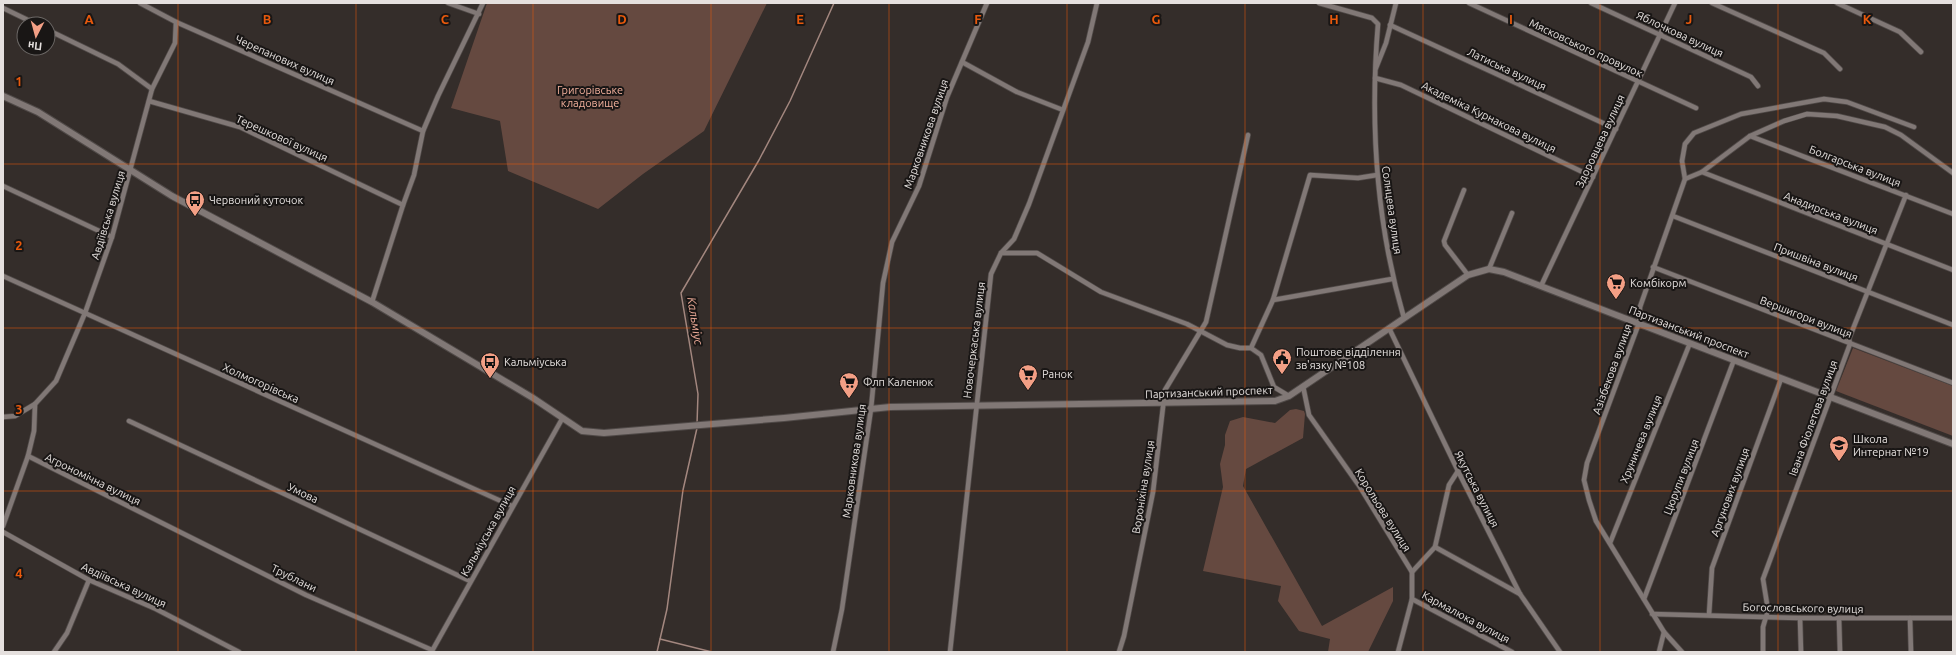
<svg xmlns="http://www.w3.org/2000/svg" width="1956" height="655" font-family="Ubuntu,sans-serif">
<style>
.green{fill:#654940}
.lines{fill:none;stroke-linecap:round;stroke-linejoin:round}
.stream{stroke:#a3877f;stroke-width:1.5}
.street-casing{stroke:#504a48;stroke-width:6}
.secondary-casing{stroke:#504a48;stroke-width:8}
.street{stroke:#817876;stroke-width:4.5}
.secondary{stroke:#817876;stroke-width:6}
.grid{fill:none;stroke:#e8590c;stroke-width:1;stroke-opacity:0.55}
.labels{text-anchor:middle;stroke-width:4;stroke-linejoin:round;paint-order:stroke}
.street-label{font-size:11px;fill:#e5e0de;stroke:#191615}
.park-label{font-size:11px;fill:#f0af9b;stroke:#191615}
.poi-label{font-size:11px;fill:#e5e0de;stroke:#191615;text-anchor:start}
.water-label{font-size:12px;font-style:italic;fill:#eeac99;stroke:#191615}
.grid-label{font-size:13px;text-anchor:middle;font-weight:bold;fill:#e8590c;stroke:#191615;stroke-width:4;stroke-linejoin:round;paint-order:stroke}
</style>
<rect width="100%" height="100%" fill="#342d2a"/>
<g class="green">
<polygon points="487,3 767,3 704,131 643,174 598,209 508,171 500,121 451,108"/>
<polygon points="1853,348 1953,386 1953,436 1836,391"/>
<polygon points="1296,409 1304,411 1305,414 1303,438 1246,469 1243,486 1322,626 1393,587 1393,601 1368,652 1328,652 1330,639 1299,631 1278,601 1281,586 1203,571 1223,487 1220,464 1225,445 1225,435 1230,421 1243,417 1275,423 1290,410"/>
</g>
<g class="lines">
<g class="stream">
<polyline points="697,424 698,394 681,293 759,160 790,101 834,3"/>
<polyline points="660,639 712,652"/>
<polyline points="657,652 667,609 683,490 697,428"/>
</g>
<g class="street-casing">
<g id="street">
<polyline points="140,3 176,22 423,131"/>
<polyline points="448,3 479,14"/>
<path d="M1319,3L1372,18L1378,24C1370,122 1376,223 1404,318"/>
<polyline points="1469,3 1696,108"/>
<polyline points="1591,3 1751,77 1758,86"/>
<polyline points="1712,3 1824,53 1840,69"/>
<polyline points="1837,3 1900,32 1921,52"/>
<polyline points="3,8 36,24"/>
<polyline points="1390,25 1616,129"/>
<polyline points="48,30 118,64 152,89"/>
<polyline points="962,62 1017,92 1063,110"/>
<polyline points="1376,68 1386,43 1396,3"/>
<polyline points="1375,78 1401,85 1593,177"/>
<polyline points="149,101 240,127 403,205"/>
<polyline points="1750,136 1953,214"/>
<polyline points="1702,172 1953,270"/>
<polyline points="1685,179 1682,161 1685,144 1694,133 1741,114 1824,99 1847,102 1914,127"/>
<polyline points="3,186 112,237"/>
<polyline points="1464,190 1444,241 1445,245 1468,275"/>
<polyline points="1673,216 1953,325"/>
<polyline points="1001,253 1037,253 1101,292 1187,324 1227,345 1240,348 1251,348 1261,355 1274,387 1289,396"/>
<polyline points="1653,267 1953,383"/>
<polyline points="1489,269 1512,213"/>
<polyline points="3,276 512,506"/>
<polyline points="1541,286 1675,3"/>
<polyline points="1273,300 1392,279"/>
<polyline points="372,302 403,205 414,175 423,131 438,96 483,3"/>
<polyline points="1389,328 1458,471 1520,594 1560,652"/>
<polyline points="1251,348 1273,300 1310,175 1358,178 1377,175"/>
<polyline points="1303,386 1309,415 1360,487 1412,572 1412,599 1398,652"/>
<polyline points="3,417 15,416 35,404 56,381 85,313 112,237 152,89 175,43 176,22"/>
<polyline points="129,421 470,581"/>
<polyline points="28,456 306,595 432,650"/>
<polyline points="3,526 28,456 34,431 35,404"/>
<polyline points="3,532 89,580 156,609 239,652"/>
<polyline points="1610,543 1690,343"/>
<polyline points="1435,547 1520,594"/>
<polyline points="1412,572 1435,547 1449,485 1458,471"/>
<polyline points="1412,599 1512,652"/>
<polyline points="1644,599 1734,360"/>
<polyline points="1652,614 1800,618 1953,618"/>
<polyline points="1709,615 1712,568 1781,379"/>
<polyline points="1800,618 1801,652"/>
<polyline points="1839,618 1840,652"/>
<polyline points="1910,618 1911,652"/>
<polyline points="432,651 562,419"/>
<polyline points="54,652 67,633 89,580"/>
<polyline points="833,652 842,609 871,409 883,283 892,242 919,186 947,97 987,3"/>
<polyline points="950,652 991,274 1001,253 1014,239 1029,204 1088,42 1097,3"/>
<polyline points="1119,652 1124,636 1153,492 1165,390 1206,322 1248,135"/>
<polyline points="1659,652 1664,632"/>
<polyline points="1682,652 1664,632 1596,521 1589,500 1584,480 1587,463 1639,323 1640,307 1685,179 1702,172 1750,136 1784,121 1807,114 1837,116 1885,127 1901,135 1953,173"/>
<polyline points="1763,652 1763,627 1768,610 1763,579 1850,344 1849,339 1906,195"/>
</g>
</g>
<g class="secondary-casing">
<polyline id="secondary" points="3,96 38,112 172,196 372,302 533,398 582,431 604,433 784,418 890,407 1275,401 1289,396 1468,275 1489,269 1504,272 1953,444"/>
</g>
<use href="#street" class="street"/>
<use href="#secondary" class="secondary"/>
</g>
<path class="grid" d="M178,3V652M356,3V652M533,3V652M711,3V652M889,3V652M1067,3V652M1245,3V652M1423,3V652M1600,3V652M1778,3V652M3,164H1953M3,328H1953M3,491H1953"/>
<defs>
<g id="bus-pin" transform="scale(1)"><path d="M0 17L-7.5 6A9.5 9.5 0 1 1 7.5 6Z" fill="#f39f85" stroke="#191615"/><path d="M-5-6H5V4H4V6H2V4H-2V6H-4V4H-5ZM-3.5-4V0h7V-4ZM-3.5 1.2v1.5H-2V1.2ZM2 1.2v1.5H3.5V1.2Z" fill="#111"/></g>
<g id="supermarket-pin" transform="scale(1)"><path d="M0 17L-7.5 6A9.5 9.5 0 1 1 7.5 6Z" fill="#f39f85" stroke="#191615"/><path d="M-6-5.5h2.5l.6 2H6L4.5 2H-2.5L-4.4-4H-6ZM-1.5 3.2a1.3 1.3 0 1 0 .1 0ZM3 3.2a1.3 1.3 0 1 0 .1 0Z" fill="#111"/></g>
<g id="civic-pin" transform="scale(1)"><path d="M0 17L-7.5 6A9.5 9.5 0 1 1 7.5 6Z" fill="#f39f85" stroke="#191615"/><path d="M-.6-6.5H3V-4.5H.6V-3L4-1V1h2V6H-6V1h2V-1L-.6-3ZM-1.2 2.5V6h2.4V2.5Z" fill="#111"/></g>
<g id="school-pin" transform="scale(1)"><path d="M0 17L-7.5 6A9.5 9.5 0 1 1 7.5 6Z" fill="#f39f85" stroke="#191615"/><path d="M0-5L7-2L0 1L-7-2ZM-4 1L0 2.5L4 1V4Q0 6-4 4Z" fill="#111"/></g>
</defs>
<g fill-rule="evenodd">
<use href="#bus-pin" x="195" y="200"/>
<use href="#supermarket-pin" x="1616" y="283"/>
<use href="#civic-pin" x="1282" y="358"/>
<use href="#bus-pin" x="490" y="362"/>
<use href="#supermarket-pin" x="1028" y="374"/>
<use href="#supermarket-pin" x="849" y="382"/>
<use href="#school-pin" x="1839" y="445"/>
</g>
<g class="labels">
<g class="street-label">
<text transform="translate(1680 34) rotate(25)" y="4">Яблочкова вулиця</text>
<text transform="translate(1586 48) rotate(25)" y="4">Мясковського провулок</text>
<text transform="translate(285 60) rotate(24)" y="4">Черепанових вулиця</text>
<text transform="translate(1507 69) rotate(25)" y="4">Латиська вулиця</text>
<text transform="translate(1489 117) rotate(26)" y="4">Академіка Курнакова вулиця</text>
<text transform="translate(926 134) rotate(-71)" y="4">Марковникова вулиця</text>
<text transform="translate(282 138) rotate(24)" y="4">Терешкової вулиця</text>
<text transform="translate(1600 141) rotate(-65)" y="4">Здоровцева вулиця</text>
<text transform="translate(1855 166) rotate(21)" y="4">Болгарська вулиця</text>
<text transform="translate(1392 210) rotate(82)" y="4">Солнцева вулиця</text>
<text transform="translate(1831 213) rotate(21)" y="4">Анадирська вулиця</text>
<text transform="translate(108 215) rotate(-73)" y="4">Авдіївська вулиця</text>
<text transform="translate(1816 262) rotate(21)" y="4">Пришвіна вулиця</text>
<text transform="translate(1806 317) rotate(21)" y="4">Вершигори вулиця</text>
<text transform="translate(1689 332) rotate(21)" y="4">Партизанський проспект</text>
<text transform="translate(974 340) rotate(-83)" y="4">Новочеркаська вулиця</text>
<text transform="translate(1612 369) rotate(-70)" y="4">Азізбекова вулиця</text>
<text transform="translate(261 383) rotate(24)" y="4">Холмогорівська</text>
<text transform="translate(1209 392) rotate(-2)" y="4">Партизанський проспект</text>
<text transform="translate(1813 418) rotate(-70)" y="4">Івана Фіолетова вулиця</text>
<text transform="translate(1641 439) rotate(-68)" y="4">Хруничева вулиця</text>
<text transform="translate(854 461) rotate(-82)" y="4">Марковникова вулиця</text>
<text transform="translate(1681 477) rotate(-69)" y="4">Цюрупи вулиця</text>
<text transform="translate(93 479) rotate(26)" y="4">Агрономiчна вулиця</text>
<text transform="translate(1143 487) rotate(-81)" y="4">Вороніхіна вулиця</text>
<text transform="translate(1477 489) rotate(63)" y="4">Якутська вулиця</text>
<text transform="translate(1730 492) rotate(-70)" y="4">Аргунових вулиця</text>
<text transform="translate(303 493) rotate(25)" y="4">Умова</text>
<text transform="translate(1383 510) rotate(58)" y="4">Корольова вулиця</text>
<text transform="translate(488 531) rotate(-61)" y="4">Кальміуська вулиця</text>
<text transform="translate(294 578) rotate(26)" y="4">Трублани</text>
<text transform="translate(124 585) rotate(25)" y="4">Авдіївська вулиця</text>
<text transform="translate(1803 608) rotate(1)" y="4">Богословського вулиця</text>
<text transform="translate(1466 617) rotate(28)" y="4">Кармалюка вулиця</text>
</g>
<g class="park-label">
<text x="590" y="94">Григорівське<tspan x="590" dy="13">кладовище</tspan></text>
</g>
<g class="poi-label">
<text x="209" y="204">Червоний куточок</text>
<text x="1630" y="287">Комбікорм</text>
<text x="1296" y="356">Поштове відділення<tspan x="1296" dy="13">зв'язку №108</tspan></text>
<text x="504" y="366">Кальміуська</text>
<text x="1042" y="378">Ранок</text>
<text x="863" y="386">Флп Каленюк</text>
<text x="1853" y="443">Школа<tspan x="1853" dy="13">Интернат №19</tspan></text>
</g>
<g class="water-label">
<text transform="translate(695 321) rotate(81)" y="4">Кальміус</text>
</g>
</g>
<g class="grid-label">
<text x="89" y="24">A</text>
<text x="267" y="24">B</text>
<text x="445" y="24">C</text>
<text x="622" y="24">D</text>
<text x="800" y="24">E</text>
<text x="978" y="24">F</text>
<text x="1156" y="24">G</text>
<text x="1334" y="24">H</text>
<text x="1511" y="24">I</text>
<text x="1689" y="24">J</text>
<text x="1867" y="24">K</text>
<text x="19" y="86">1</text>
<text x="19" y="250">2</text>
<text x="19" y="414">3</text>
<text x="19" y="578">4</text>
</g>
<rect width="1956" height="655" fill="none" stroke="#e5e0de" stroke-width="8"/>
<g transform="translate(36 36) rotate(186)"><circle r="19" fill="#191615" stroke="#6b6765"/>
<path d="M0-3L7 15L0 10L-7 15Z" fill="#f39f85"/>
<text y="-6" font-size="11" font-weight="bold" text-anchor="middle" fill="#e5e0de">Пн</text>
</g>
</svg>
